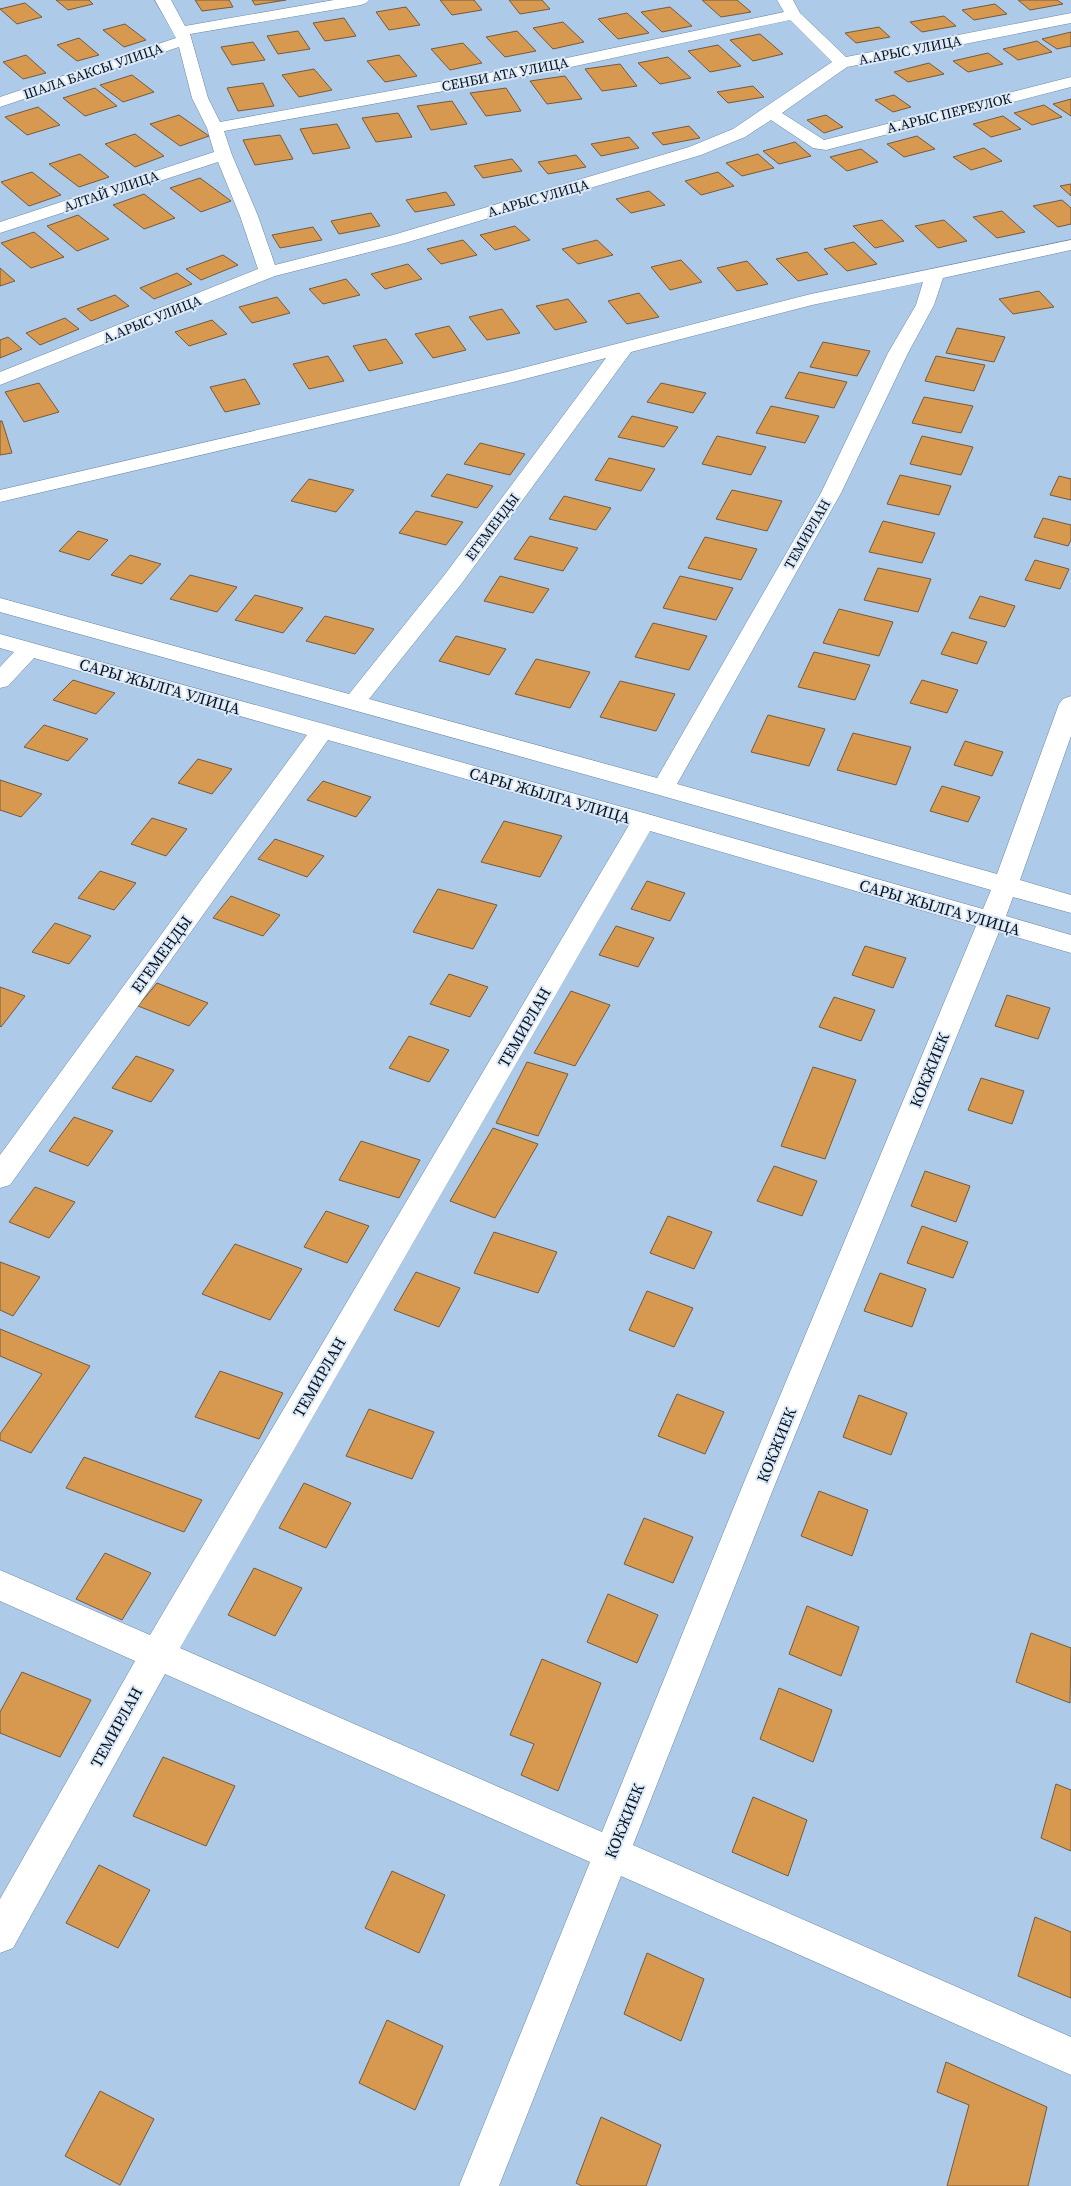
<svg xmlns="http://www.w3.org/2000/svg" width="1071" height="2186" font-family="'Source Serif 4',serif">
<style>
.building{fill:#d79950;stroke:#735a3f}
.lines{fill:none;stroke-linecap:round;stroke-linejoin:round}
.minor-casing{stroke:#6a85a0;stroke-width:1}
.minor{fill:#fff;fill-rule:evenodd}
.labels{text-anchor:middle;stroke-width:4;stroke-linejoin:round;paint-order:stroke}
.far-street-label{font-size:14px;fill:#08121c;stroke:#dbe9f8}
.street-label{font-size:16px;fill:#08121c;stroke:#dbe9f8}
</style>
<rect width="100%" height="100%" fill="#adcbe8"/>
<g class="building">
<polygon points="56,0 89,0 93,4 68,10"/>
<polygon points="195,0 229,0 233,7 202,11"/>
<polygon points="252,0 286,0 255,5"/>
<polygon points="440,0 474,0 482,10 452,15"/>
<polygon points="509,0 542,0 550,9 520,14"/>
<polygon points="702,0 737,0 751,12 721,17"/>
<polygon points="1018,0 1057,0 1063,4 1030,10"/>
<polygon points="25,3 42,17 17,24 0,9"/>
<polygon points="995,4 1007,14 974,20 962,10"/>
<polygon points="406,7 420,25 389,30 376,12"/>
<polygon points="670,7 692,26 662,32 641,12"/>
<polygon points="627,13 649,33 618,39 598,19"/>
<polygon points="944,16 956,26 922,32 910,22"/>
<polygon points="344,18 356,36 325,41 313,23"/>
<polygon points="563,22 584,42 553,49 533,28"/>
<polygon points="125,24 146,40 124,47 103,30"/>
<polygon points="879,27 890,37 856,43 845,33"/>
<polygon points="298,31 310,49 278,54 267,36"/>
<polygon points="517,31 536,51 505,57 486,37"/>
<polygon points="1071,32 1071,46 1057,49 1042,39"/>
<polygon points="760,34 783,54 753,61 730,40"/>
<polygon points="79,38 99,55 77,61 57,45"/>
<polygon points="1037,41 1052,52 1018,60 1003,49"/>
<polygon points="253,42 265,60 232,65 221,47"/>
<polygon points="463,43 482,63 450,70 431,49"/>
<polygon points="718,45 741,66 710,72 688,51"/>
<polygon points="988,53 1003,64 968,72 953,61"/>
<polygon points="26,55 46,73 23,79 3,62"/>
<polygon points="399,55 417,76 385,82 367,61"/>
<polygon points="668,57 691,78 660,84 638,63"/>
<polygon points="929,63 944,74 908,82 894,72"/>
<polygon points="620,64 637,86 602,91 585,69"/>
<polygon points="314,69 332,90 299,97 282,75"/>
<polygon points="132,75 154,92 123,102 100,85"/>
<polygon points="565,76 582,99 547,104 530,81"/>
<polygon points="263,83 274,106 238,111 227,88"/>
<polygon points="753,86 764,97 728,103 717,92"/>
<polygon points="95,88 117,106 85,116 63,98"/>
<polygon points="506,88 521,111 486,116 470,93"/>
<polygon points="894,95 911,107 893,112 875,100"/>
<polygon points="1071,99 1071,116 1053,104"/>
<polygon points="452,101 467,124 431,130 417,106"/>
<polygon points="1044,105 1062,117 1032,125 1014,113"/>
<polygon points="38,107 60,125 27,135 5,117"/>
<polygon points="398,113 412,137 376,142 362,118"/>
<polygon points="179,115 209,136 180,146 150,124"/>
<polygon points="826,115 843,127 824,133 807,120"/>
<polygon points="1003,116 1021,129 991,137 973,124"/>
<polygon points="337,124 350,148 313,154 300,129"/>
<polygon points="689,126 700,138 663,145 652,133"/>
<polygon points="135,134 164,156 135,167 105,144"/>
<polygon points="280,135 293,159 255,165 243,140"/>
<polygon points="917,136 935,149 904,157 887,144"/>
<polygon points="629,137 639,148 601,156 591,144"/>
<polygon points="795,142 811,156 779,164 763,151"/>
<polygon points="984,148 1002,161 971,170 953,157"/>
<polygon points="861,149 878,162 847,171 830,157"/>
<polygon points="80,154 109,177 79,187 49,164"/>
<polygon points="758,154 774,168 742,176 726,163"/>
<polygon points="576,155 586,167 548,174 538,162"/>
<polygon points="512,159 522,171 483,178 474,166"/>
<polygon points="32,172 61,195 29,206 1,182"/>
<polygon points="718,172 734,186 701,195 685,181"/>
<polygon points="200,178 231,201 201,212 170,188"/>
<polygon points="1071,184 1071,196 1060,186"/>
<polygon points="649,191 665,205 631,213 616,199"/>
<polygon points="446,192 455,205 415,212 406,200"/>
<polygon points="144,194 175,218 144,229 113,205"/>
<polygon points="1062,200 1071,208 1071,224 1058,227 1033,206"/>
<polygon points="1002,211 1025,232 997,238 973,217"/>
<polygon points="371,213 380,226 339,234 331,221"/>
<polygon points="78,215 109,239 77,251 47,226"/>
<polygon points="882,220 904,241 875,248 853,226"/>
<polygon points="944,220 967,241 938,248 915,226"/>
<polygon points="515,226 530,240 495,250 480,235"/>
<polygon points="313,227 322,240 280,248 272,235"/>
<polygon points="34,232 64,257 31,268 1,243"/>
<polygon points="463,240 477,255 441,264 427,249"/>
<polygon points="597,240 613,255 578,264 562,249"/>
<polygon points="854,242 877,264 847,271 824,249"/>
<polygon points="807,252 828,274 798,281 776,259"/>
<polygon points="223,255 238,265 201,280 186,269"/>
<polygon points="681,260 702,282 670,290 651,267"/>
<polygon points="747,261 768,284 737,291 717,268"/>
<polygon points="408,264 422,279 385,289 371,274"/>
<polygon points="0,268 15,281 0,286"/>
<polygon points="177,273 192,284 154,299 140,288"/>
<polygon points="346,279 360,295 323,304 309,289"/>
<polygon points="1039,291 1054,307 1013,314 999,299"/>
<polygon points="639,293 659,317 627,324 608,301"/>
<polygon points="115,295 129,306 91,321 77,309"/>
<polygon points="277,297 290,313 252,323 239,307"/>
<polygon points="568,299 587,322 555,330 536,306"/>
<polygon points="502,309 520,333 487,340 469,317"/>
<polygon points="65,318 79,329 40,345 26,333"/>
<polygon points="212,320 227,334 189,346 175,332"/>
<polygon points="449,326 466,350 433,358 415,334"/>
<polygon points="957,328 1005,337 994,362 946,353"/>
<polygon points="8,337 22,349 0,358 0,340"/>
<polygon points="386,339 403,363 369,371 353,346"/>
<polygon points="823,342 870,351 857,376 810,367"/>
<polygon points="328,356 344,381 309,389 293,364"/>
<polygon points="936,356 985,365 974,391 925,381"/>
<polygon points="799,372 847,382 834,408 785,398"/>
<polygon points="245,379 260,404 225,412 210,387"/>
<polygon points="39,383 59,412 24,422 5,392"/>
<polygon points="661,383 706,393 693,413 647,402"/>
<polygon points="924,397 973,406 961,433 912,423"/>
<polygon points="771,406 819,416 805,443 756,433"/>
<polygon points="632,416 678,427 664,447 618,437"/>
<polygon points="0,421 2,421 12,453 0,455"/>
<polygon points="717,436 766,447 751,475 702,464"/>
<polygon points="922,436 973,447 961,475 910,464"/>
<polygon points="480,443 525,454 510,475 464,464"/>
<polygon points="609,458 655,469 641,491 595,480"/>
<polygon points="447,474 493,486 477,508 431,496"/>
<polygon points="900,475 951,486 939,515 887,504"/>
<polygon points="1059,476 1071,479 1071,500 1050,495"/>
<polygon points="309,479 354,490 336,512 291,501"/>
<polygon points="732,490 782,501 767,531 716,519"/>
<polygon points="564,496 611,508 596,530 549,519"/>
<polygon points="416,511 463,522 446,545 399,533"/>
<polygon points="1043,518 1071,525 1071,540 1068,546 1034,537"/>
<polygon points="883,521 935,533 922,563 869,552"/>
<polygon points="78,531 108,540 89,560 59,551"/>
<polygon points="530,536 578,548 563,571 514,559"/>
<polygon points="705,537 757,549 741,580 688,568"/>
<polygon points="130,555 161,564 142,584 111,575"/>
<polygon points="1035,560 1069,569 1060,589 1025,580"/>
<polygon points="878,568 931,579 918,612 864,600"/>
<polygon points="190,575 237,587 217,612 170,599"/>
<polygon points="500,576 549,589 533,613 484,601"/>
<polygon points="680,576 733,588 716,620 663,608"/>
<polygon points="255,595 303,608 283,633 235,620"/>
<polygon points="980,596 1015,606 1005,627 969,618"/>
<polygon points="839,609 893,622 879,656 823,643"/>
<polygon points="325,616 374,629 355,654 306,641"/>
<polygon points="653,623 707,636 689,670 635,657"/>
<polygon points="952,632 987,642 977,664 941,654"/>
<polygon points="456,636 506,649 489,675 439,661"/>
<polygon points="814,652 870,665 855,700 798,687"/>
<polygon points="536,659 590,672 570,708 515,694"/>
<polygon points="73,680 115,693 96,714 53,700"/>
<polygon points="922,680 958,690 947,713 910,703"/>
<polygon points="620,681 675,694 656,731 600,717"/>
<polygon points="768,715 825,729 809,766 751,752"/>
<polygon points="44,725 88,739 68,761 24,747"/>
<polygon points="853,733 911,747 896,785 837,770"/>
<polygon points="965,741 1003,752 992,776 954,765"/>
<polygon points="198,759 232,769 212,794 178,783"/>
<polygon points="0,780 42,794 21,817 0,810"/>
<polygon points="323,781 371,797 356,817 307,800"/>
<polygon points="942,786 980,797 968,822 930,811"/>
<polygon points="152,818 187,829 166,856 131,844"/>
<polygon points="504,821 562,836 540,877 481,862"/>
<polygon points="275,839 324,856 307,877 258,859"/>
<polygon points="100,871 136,883 114,910 78,898"/>
<polygon points="647,881 685,893 670,921 631,909"/>
<polygon points="438,889 497,905 473,949 413,932"/>
<polygon points="231,896 280,915 263,936 213,918"/>
<polygon points="55,923 91,936 69,964 32,952"/>
<polygon points="616,926 654,938 638,967 599,955"/>
<polygon points="865,946 906,958 893,988 852,975"/>
<polygon points="449,974 488,987 470,1017 430,1004"/>
<polygon points="157,983 208,1003 189,1026 138,1006"/>
<polygon points="0,987 25,996 1,1027 0,1026"/>
<polygon points="571,991 610,1005 575,1066 534,1053"/>
<polygon points="1007,995 1050,1008 1038,1039 995,1026"/>
<polygon points="834,997 875,1010 861,1041 819,1027"/>
<polygon points="409,1036 449,1050 429,1082 389,1068"/>
<polygon points="136,1056 174,1070 151,1102 112,1088"/>
<polygon points="527,1062 568,1074 538,1136 496,1123"/>
<polygon points="813,1067 856,1080 825,1159 781,1146"/>
<polygon points="981,1078 1024,1091 1012,1124 968,1110"/>
<polygon points="74,1117 113,1131 88,1166 49,1151"/>
<polygon points="493,1128 538,1144 495,1218 450,1201"/>
<polygon points="361,1141 420,1160 399,1198 339,1180"/>
<polygon points="774,1166 817,1181 802,1216 757,1201"/>
<polygon points="925,1171 970,1186 956,1222 911,1206"/>
<polygon points="35,1187 75,1202 49,1238 9,1222"/>
<polygon points="326,1211 369,1226 347,1263 304,1247"/>
<polygon points="668,1216 712,1232 694,1269 650,1253"/>
<polygon points="922,1226 968,1242 953,1278 907,1263"/>
<polygon points="494,1232 557,1252 538,1293 474,1273"/>
<polygon points="235,1244 302,1269 270,1320 202,1294"/>
<polygon points="0,1262 40,1277 13,1316 0,1310"/>
<polygon points="416,1272 460,1288 439,1327 394,1310"/>
<polygon points="880,1273 926,1289 912,1327 864,1311"/>
<polygon points="647,1291 693,1308 674,1347 629,1330"/>
<polygon points="0,1329 90,1366 31,1453 0,1440 0,1434 42,1374 0,1356"/>
<polygon points="220,1371 283,1393 259,1439 195,1417"/>
<polygon points="677,1394 724,1412 705,1454 658,1436"/>
<polygon points="859,1395 907,1413 891,1455 843,1437"/>
<polygon points="369,1409 434,1432 412,1479 346,1456"/>
<polygon points="84,1457 202,1500 184,1532 66,1488"/>
<polygon points="304,1483 351,1503 326,1548 279,1528"/>
<polygon points="819,1491 868,1510 852,1556 801,1536"/>
<polygon points="644,1518 693,1537 673,1583 624,1564"/>
<polygon points="105,1553 151,1573 122,1620 76,1599"/>
<polygon points="254,1568 302,1588 275,1636 228,1615"/>
<polygon points="608,1594 658,1615 637,1663 587,1642"/>
<polygon points="807,1606 859,1627 841,1676 789,1654"/>
<polygon points="1031,1633 1071,1648 1070,1703 1016,1682"/>
<polygon points="542,1659 601,1683 558,1791 521,1775 534,1744 510,1735"/>
<polygon points="22,1672 91,1700 60,1757 0,1733 0,1712"/>
<polygon points="779,1688 832,1710 813,1762 760,1739"/>
<polygon points="163,1757 235,1786 206,1846 133,1816"/>
<polygon points="1056,1784 1071,1790 1071,1851 1041,1838"/>
<polygon points="753,1797 807,1820 788,1876 732,1852"/>
<polygon points="99,1865 150,1890 118,1948 66,1923"/>
<polygon points="392,1871 445,1895 419,1953 365,1928"/>
<polygon points="1035,1917 1071,1932 1071,1998 1018,1976"/>
<polygon points="647,1953 704,1979 681,2041 624,2014"/>
<polygon points="387,2020 443,2046 415,2110 359,2083"/>
<polygon points="946,2062 1047,2107 1028,2186 947,2186 969,2105 937,2092"/>
<polygon points="100,2091 154,2119 120,2185 65,2156"/>
<polygon points="601,2117 661,2145 646,2186 582,2186 576,2183"/>
</g>
<g class="lines">
<g class="minor-casing">
<g id="minor">
<path d="M155,0H171L185,26L334,0H369L366,3L361,5L190,34L208,98L220,122L543,63L784,12L777,0H793L800,13L846,57L1071,13V23L847,67L782,113L824,140L1071,77V87L826,150L813,148L771,120L745,137L701,155L405,243L275,276L0,385V372L258,269L240,216L218,162L0,233V222L214,152L207,128L192,98L179,47L0,107V97L176,38ZM790,20L832,62L733,129L689,147L393,235L275,265L258,216L232,155L224,131L543,73Z"/>
<path d="M1071,240V250L943,278L934,305L908,353L841,493L677,784L997,874L1059,704L1063,699L1071,696V736L1020,880L1071,895V913L1013,897L1006,916L1071,935V953L999,932L774,1487L633,1845L1071,2037V2075L621,1876L499,2186H459L590,1862L165,1674L13,1948L0,1953V1899L135,1661L0,1601V1570L150,1635L629,825L328,740L10,1185L0,1188V1155L307,735L34,658L8,686L0,688V667L14,652L0,648V634L644,813L983,909L991,890L659,795L0,612V598L349,694L446,573L606,358L513,382L0,502V490L511,371L811,294ZM923,282L916,305L888,353L821,493L657,778L369,699L462,583L631,352L812,305ZM650,831L976,926L742,1487L602,1832L180,1648Z"/>
</g>
</g>
<use href="#minor" class="minor"/>
</g>
<g class="labels">
<g class="far-street-label">
<text transform="translate(910 50) rotate(-11)" y="5">А.АРЫС УЛИЦА</text>
<text transform="translate(93 71) rotate(-19)" y="5">ШАЛА БАКСЫ УЛИЦА</text>
<text transform="translate(505 74) rotate(-11)" y="5">СЕНБИ АТА УЛИЦА</text>
<text transform="translate(949 113) rotate(-14)" y="5">А.АРЫС ПЕРЕУЛОК</text>
<text transform="translate(111 191) rotate(-19)" y="5">АЛТАЙ УЛИЦА</text>
<text transform="translate(538 198) rotate(-16)" y="5">А.АРЫС УЛИЦА</text>
<text transform="translate(152 319) rotate(-22)" y="5">А.АРЫС УЛИЦА</text>
<text transform="translate(492 527) rotate(-53)" y="5">ЕГЕМЕНДЫ</text>
<text transform="translate(807 534) rotate(-60)" y="5">ТЕМИРЛАН</text>
</g>
<g class="street-label">
<text transform="translate(160 686) rotate(16)" y="6">САРЫ ЖЫЛГА УЛИЦА</text>
<text transform="translate(550 795) rotate(16)" y="6">САРЫ ЖЫЛГА УЛИЦА</text>
<text transform="translate(940 907) rotate(16)" y="6">САРЫ ЖЫЛГА УЛИЦА</text>
<text transform="translate(161 954) rotate(-54)" y="6">ЕГЕМЕНДЫ</text>
<text transform="translate(524 1027) rotate(-60)" y="6">ТЕМИРЛАН</text>
<text transform="translate(929 1070) rotate(-68)" y="6">КОКЖИЕК</text>
<text transform="translate(319 1377) rotate(-60)" y="6">ТЕМИРЛАН</text>
<text transform="translate(776 1445) rotate(-68)" y="6">КОКЖИЕК</text>
<text transform="translate(116 1727) rotate(-61)" y="6">ТЕМИРЛАН</text>
<text transform="translate(624 1821) rotate(-68)" y="6">КОКЖИЕК</text>
</g>
</g>
</svg>
